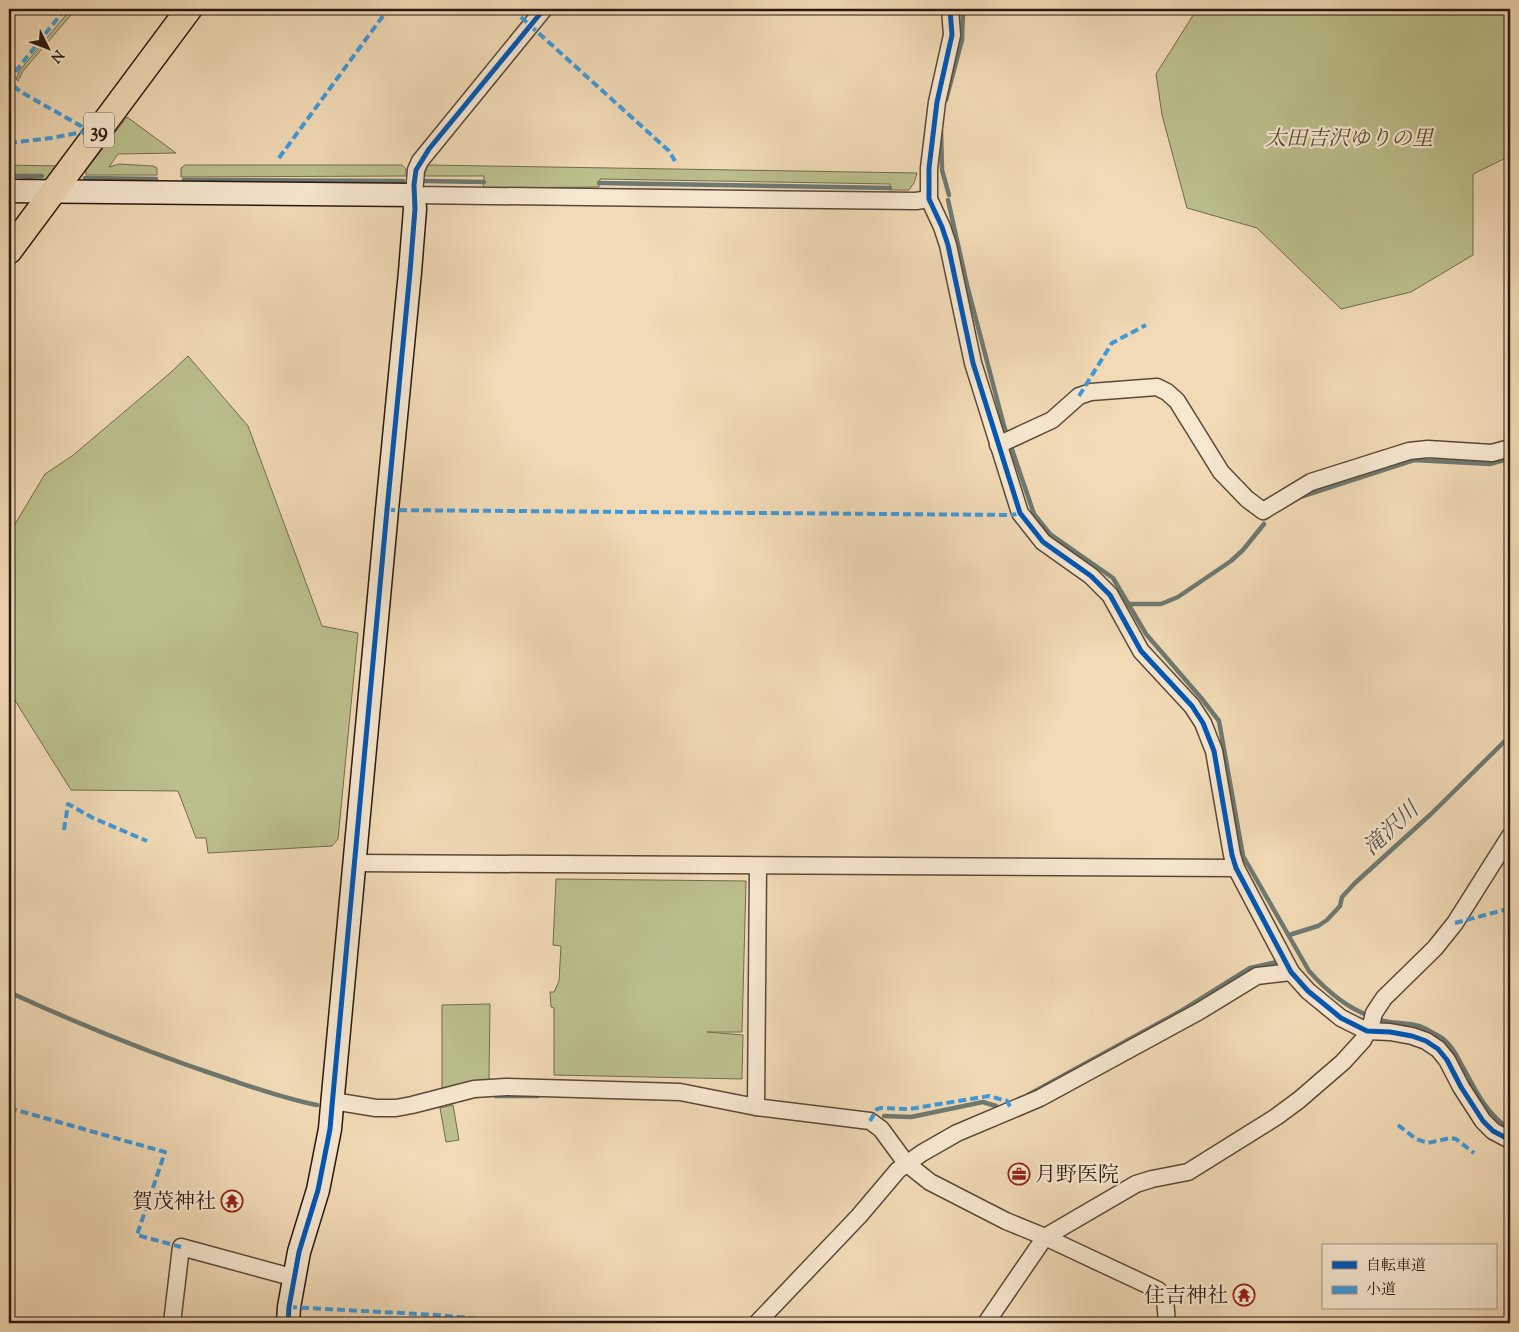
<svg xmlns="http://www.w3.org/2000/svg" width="1519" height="1332" font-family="'Sorts Mill Goudy','Noto Serif JP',serif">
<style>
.green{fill:#bbbf8c;stroke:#726c4e}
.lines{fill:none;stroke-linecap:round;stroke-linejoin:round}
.stream{stroke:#6d7971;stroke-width:4.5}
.street-casing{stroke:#5b4839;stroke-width:19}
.secondary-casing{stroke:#291810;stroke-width:25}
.primary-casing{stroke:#291810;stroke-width:28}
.street{stroke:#f6e7cf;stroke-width:16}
.secondary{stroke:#f6e7cf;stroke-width:22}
.primary{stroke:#f1dab5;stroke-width:25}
.quiet{stroke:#3d9ade;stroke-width:4;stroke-dasharray:8 4;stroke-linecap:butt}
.cycleway-casing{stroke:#f6e7cf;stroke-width:8}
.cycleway{stroke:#0057b8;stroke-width:5}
.labels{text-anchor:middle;stroke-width:4.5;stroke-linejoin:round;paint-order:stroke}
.shield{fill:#f6e7cf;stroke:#665649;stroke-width:1}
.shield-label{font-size:20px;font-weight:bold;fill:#291810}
.park-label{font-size:21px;font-style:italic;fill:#554a35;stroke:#f6e7cf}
.poi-label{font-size:21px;fill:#291810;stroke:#f6e7cf;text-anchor:end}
.water-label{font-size:22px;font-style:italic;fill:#515149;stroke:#f6e7cf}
</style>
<rect width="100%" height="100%" fill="#f1dab5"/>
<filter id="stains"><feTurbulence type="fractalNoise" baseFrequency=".004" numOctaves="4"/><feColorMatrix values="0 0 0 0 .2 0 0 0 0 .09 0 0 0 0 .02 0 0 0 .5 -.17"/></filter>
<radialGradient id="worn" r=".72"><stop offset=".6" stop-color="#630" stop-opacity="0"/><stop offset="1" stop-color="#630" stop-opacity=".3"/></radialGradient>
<g class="green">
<polygon points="71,9 76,9 23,71 18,81 16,79 20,70"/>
<polygon points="1197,9 1510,9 1510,156 1473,174 1473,255 1411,292 1341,309 1257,228 1187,208 1162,115 1156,74"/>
<polygon points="127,117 176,153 118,154 109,167 119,164 153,166 157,168 157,175 86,175 86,170"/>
<polygon points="9,165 58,166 46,180 9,177"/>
<polygon points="185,165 402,165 406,169 406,176 181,177 181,168"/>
<polygon points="428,165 917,173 914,183 909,190 890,190 890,184 600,179 599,187 483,188 484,176 424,176"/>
<polygon points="188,356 248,426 322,626 358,633 338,839 332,846 208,853 206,838 196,838 178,791 71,790 9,691 9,534 45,474 72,456 169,374"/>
<polygon points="556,879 746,881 742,1032 707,1032 743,1035 742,1079 554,1075 554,1008 551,1007 550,992 554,992 559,981 561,946 553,945"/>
<polygon points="490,1004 489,1080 442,1090 442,1005"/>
<polygon points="453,1105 459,1140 446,1142 440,1108"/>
</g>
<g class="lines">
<g class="stream">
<polyline points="946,100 962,40 963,9"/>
<polyline points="941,130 942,170 949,195"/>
<polyline points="9,176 42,176"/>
<polyline points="85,178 156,179"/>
<polyline points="184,180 403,181"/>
<polyline points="425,181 484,182"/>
<polyline points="599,183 890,188"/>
<path d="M948,200L967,285L1004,426L1034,514L1050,534L1113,578L1146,634L1202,699L1219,721L1243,856L1309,971C1325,989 1347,1008 1370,1016"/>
<polyline points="1300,497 1414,460 1490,464 1504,460 1510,456"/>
<polyline points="1128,604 1161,604 1178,597 1231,561 1243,550 1264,524"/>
<polyline points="1289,935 1318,926 1327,920 1340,906 1342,897 1355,883 1431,814 1510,736"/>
<path d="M9,1000L11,993C81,1025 152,1054 225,1078C255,1088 285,1099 317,1105"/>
<path d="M1377,1019C1391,1024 1406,1022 1419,1026C1425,1028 1431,1032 1437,1035C1452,1043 1457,1057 1465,1071C1476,1092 1489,1117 1510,1129"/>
<polyline points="1028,1095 1181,1011 1250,968 1277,962"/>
<polyline points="496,1096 538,1096"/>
<polyline points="884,1116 911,1117 983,1102 996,1106"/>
</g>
<g class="street-casing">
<g id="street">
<polyline points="544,9 420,161 416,170 414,195 916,201 929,199"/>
<polyline points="950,9 952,35 937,102 929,168 929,199 942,227 948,245 973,363 1020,513 1043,542 1091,576 1110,595 1141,651 1192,706 1203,723 1214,751 1232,855 1236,868 1291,972 1308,991 1341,1018 1367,1031 1390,1032 1412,1036 1426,1041 1438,1049 1447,1060 1461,1087 1483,1121 1493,1131 1510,1140"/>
<polyline points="998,445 1052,420 1079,396 1091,392 1157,387 1167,392 1177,401 1221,472 1247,499 1263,511 1311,482 1409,451 1428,449 1492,453 1510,448"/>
<polyline points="355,863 1236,868"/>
<polyline points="333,1101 376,1108 396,1108 412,1105 474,1089 506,1087 680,1092 756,1107 870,1121 881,1129 906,1163 930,1182 1006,1221 1045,1237 1158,1290 1165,1299 1167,1323"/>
<polyline points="756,1107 758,866"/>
<polyline points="172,1323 181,1247 295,1278"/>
<polyline points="757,1323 859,1216 898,1170 922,1153 957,1133 1040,1098 1198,1012 1257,976 1291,972"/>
<polyline points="986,1323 1045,1237 1136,1184 1152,1179 1188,1172 1276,1117 1299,1100 1343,1062 1363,1040 1371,1025 1374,1013 1384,998 1435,948 1455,923 1510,836"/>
</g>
</g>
<g class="secondary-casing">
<polyline id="secondary" points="9,191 414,195 415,209 410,272 387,510 332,1106 330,1129 318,1190 299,1252 289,1307 288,1323"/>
</g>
<g class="primary-casing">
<polyline id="primary" points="9,251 189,9"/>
</g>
<use href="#street" class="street"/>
<use href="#secondary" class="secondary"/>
<use href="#primary" class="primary"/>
<g class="quiet">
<polyline points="65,9 16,71 11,84 21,92 81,126 83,132 92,140"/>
<polyline points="512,9 669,151 675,161"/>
<polyline points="9,143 51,138 83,132"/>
<polyline points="279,158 388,9"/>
<polyline points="1079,396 1112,343 1146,325"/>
<polyline points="387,510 1012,515 1020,513"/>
<polyline points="64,830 68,804 93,818 147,841"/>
<polyline points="1455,923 1504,910 1510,911"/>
<polyline points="9,1108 165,1152 137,1235 181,1247"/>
<polyline points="870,1121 877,1109 881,1108 909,1109 989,1096 1007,1101 1012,1110"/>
<polyline points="1398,1125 1416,1139 1428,1143 1450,1138 1456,1139 1474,1153"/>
<polyline points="289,1307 437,1315 524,1323"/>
</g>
<g class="cycleway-casing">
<g id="cycleway">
<polyline points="950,9 952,35 937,102 929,168 929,199 942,227 948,245 973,363 1020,513 1043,542 1091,576 1110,595 1141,651 1192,706 1203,723 1214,751 1232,855 1236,868 1291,972 1308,991 1341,1018 1367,1031 1390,1032 1412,1036 1426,1041 1438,1049 1447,1060 1461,1087 1483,1121 1493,1131 1510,1140"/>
<polyline points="288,1323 289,1307 299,1252 318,1190 330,1129 332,1106 387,510 410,272 415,209 414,185 416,170 429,149 544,9"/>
</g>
</g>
<use href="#cycleway" class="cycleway"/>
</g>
<defs>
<g id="office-ring" transform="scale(1.125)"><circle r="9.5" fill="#f6e7cf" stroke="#8f2418" stroke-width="1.5"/><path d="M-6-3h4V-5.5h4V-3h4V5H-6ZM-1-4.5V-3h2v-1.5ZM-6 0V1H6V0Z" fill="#8f2418"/></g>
<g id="temple-ring" transform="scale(1.125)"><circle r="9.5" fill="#f6e7cf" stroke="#8f2418" stroke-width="1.5"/><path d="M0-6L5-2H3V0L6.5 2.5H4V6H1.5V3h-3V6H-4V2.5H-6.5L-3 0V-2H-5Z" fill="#8f2418"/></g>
</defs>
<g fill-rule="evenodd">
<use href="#office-ring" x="1019" y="1174"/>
<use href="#temple-ring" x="232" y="1201"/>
<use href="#temple-ring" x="1244" y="1295"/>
</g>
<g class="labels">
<rect class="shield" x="84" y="112.5" width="30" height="35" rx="4"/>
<g class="shield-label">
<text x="99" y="137">39</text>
</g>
<g class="park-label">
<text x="1349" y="145">太田吉沢ゆりの里</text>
</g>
<g class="poi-label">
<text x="1035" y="1181" text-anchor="start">月野医院</text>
<text x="216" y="1208">賀茂神社</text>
<text x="1228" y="1302">住吉神社</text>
</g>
<g class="water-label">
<text transform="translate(1390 828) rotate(-43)" y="8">滝沢川</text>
</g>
</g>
<rect width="1519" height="1332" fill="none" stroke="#f1dab5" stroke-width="30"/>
<rect x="10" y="10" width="1499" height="1312" fill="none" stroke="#291810" stroke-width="2.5"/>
<rect x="15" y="15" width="1489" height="1302" fill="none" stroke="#291810"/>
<rect x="1322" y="1244" width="175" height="65" fill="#f6e7cf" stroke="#a49483"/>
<rect x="1332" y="1261" width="25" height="8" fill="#0057b8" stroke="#a49483"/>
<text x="1366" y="1270" font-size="15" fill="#291810">自転車道</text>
<rect x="1332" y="1286" width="25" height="8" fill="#3d9ade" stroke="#a49483"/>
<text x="1366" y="1294" font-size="15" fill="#291810">小道</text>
<g transform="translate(48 48) rotate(132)" stroke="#f6e7cf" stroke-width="4" paint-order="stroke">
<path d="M0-4L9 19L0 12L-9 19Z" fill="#291810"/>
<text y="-8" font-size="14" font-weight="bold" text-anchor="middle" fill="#291810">N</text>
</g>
<rect width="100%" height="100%" filter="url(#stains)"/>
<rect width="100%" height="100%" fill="url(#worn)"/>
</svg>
